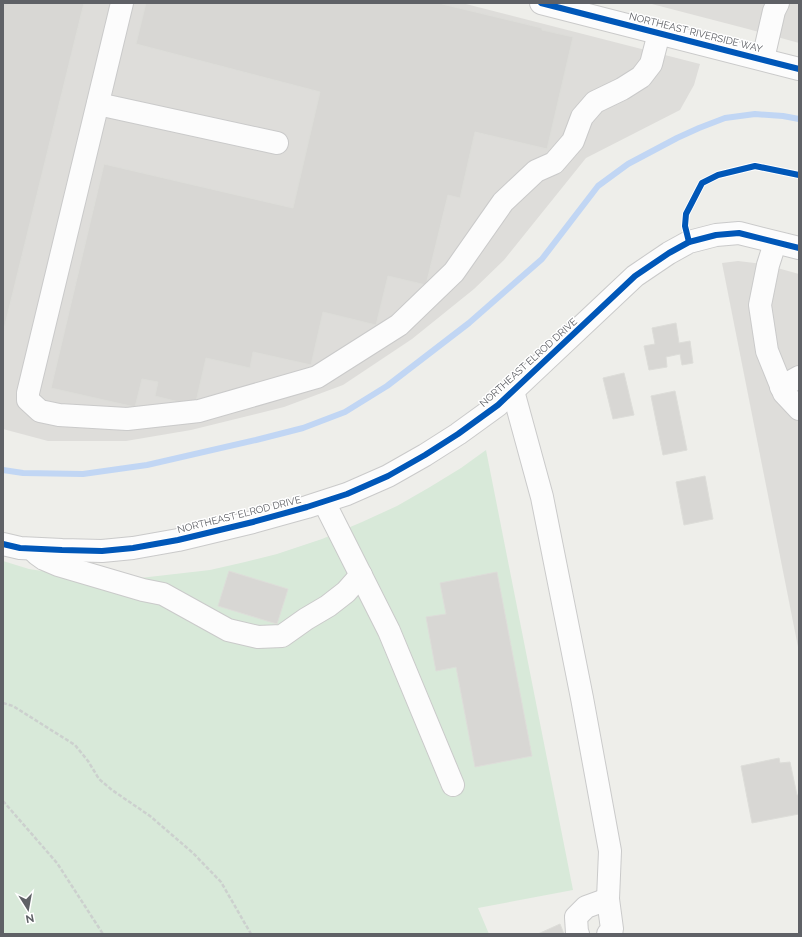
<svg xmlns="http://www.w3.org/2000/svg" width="802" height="937" font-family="Raleway,sans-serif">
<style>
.industrial{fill:#deddda}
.green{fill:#d8e9d9}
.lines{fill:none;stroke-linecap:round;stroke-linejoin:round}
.stream{stroke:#c1d6f4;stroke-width:6}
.building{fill:#d8d7d4;stroke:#ddddd9}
.minor-casing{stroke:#cacaca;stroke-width:24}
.path{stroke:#ccd0ce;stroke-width:2.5;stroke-dasharray:4 2;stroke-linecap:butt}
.minor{stroke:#fcfcfc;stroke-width:22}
.cycleway-casing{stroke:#fff;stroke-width:8}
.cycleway{stroke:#0057b8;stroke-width:6}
.labels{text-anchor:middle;stroke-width:3;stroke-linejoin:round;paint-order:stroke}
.street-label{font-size:10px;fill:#5f6166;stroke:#fff}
</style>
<rect width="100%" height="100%" fill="#eeeeea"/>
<g class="industrial">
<polygon points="3,3 462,3 700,64 694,85 680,110 586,158 504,260 474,289 412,339 343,385 284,407 191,430 126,441 48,441 3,429"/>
<polygon points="648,3 799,3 799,43 748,29"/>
<polygon points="738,261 763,264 799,274 799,652 722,263"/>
</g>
<polygon class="green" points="486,450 573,890 478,908 489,934 3,934 3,561 29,569 94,579 140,578 210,570 245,562 277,554 322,539 362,522 397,506 430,487 461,468"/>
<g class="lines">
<polyline class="stream" points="3,470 23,473 83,474 147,465 256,440 303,428 345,412 387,386 469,323 542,259 598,186 628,164 677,138 699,128 725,118 755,114 783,116 799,119"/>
</g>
<g class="building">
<polygon points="3,3 84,3 3,333"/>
<polygon points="146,3 438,3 542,28 542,30 573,37 547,149 475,132 460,198 448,195 426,285 388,276 376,325 323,312 311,365 253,352 250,368 206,358 195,406 155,396 158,382 142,379 135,407 51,388 104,164 293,208 320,92 136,44"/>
<polygon points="676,323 679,343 690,341 693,363 682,365 680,354 666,357 667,367 649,370 644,346 655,344 652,328"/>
<polygon points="624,373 634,415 613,419 603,378"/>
<polygon points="675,391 687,450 663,455 651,396"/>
<polygon points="705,476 713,519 684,525 676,482"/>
<polygon points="229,571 288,589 277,624 218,606"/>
<polygon points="497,572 532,756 475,767 456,667 436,671 426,617 446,614 440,583"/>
<polygon points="779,758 780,763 790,762 797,795 799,795 799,814 752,823 741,766"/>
<polygon points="560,924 564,934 538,934"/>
</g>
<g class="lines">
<g class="minor-casing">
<g id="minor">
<polyline points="122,3 28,393 28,400 40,411 59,415 127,419 199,411 317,377 399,325 454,272 503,202 536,171 554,163 573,141 582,117 595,102 622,89 641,77 651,64 659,33"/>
<polyline points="541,3 799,69"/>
<polyline points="763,59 774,11 778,3"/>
<polyline points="98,104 277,143"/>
<polyline points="775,243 768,265 760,305 767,351 784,393 799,409"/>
<polyline points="781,387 799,377"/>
<polyline points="513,391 542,497 582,698 610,851 608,899 612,929 608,934"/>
<polyline points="324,502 389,631 453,785"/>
<polyline points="3,544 20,548 62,550 102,551 133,548 178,540 253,522 307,507 347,494 388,476 425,455 458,434 498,405 635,276 669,253 689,242 716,235 739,233 799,248"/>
<polyline points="32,549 37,554 44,559 58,565 143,590 163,594 228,630 258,637 282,636 306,619 328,606 346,592 361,575"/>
<polyline points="578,934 577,933 576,917 586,907 608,899"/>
</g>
</g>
<g class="path">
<polyline points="3,703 13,706 75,745 88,761 99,779 112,790 150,816 193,853 221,882 251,934"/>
<polyline points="3,801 57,863 103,934"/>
</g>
<use href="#minor" class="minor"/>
<g class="cycleway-casing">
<g id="cycleway">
<polyline points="541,3 799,69"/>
<polyline points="689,242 685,226 686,214 702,183 718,175 755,166 799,175"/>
<polyline points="3,544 20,548 62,550 102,551 133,548 178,540 253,522 307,507 347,494 388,476 425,455 458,434 498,405 635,276 669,253 689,242 716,235 739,233 799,248"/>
</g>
</g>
<use href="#cycleway" class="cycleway"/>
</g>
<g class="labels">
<g class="street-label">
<text transform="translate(696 32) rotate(14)" y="4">NORTHEAST RIVERSIDE WAY</text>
<text transform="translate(528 362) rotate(-42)" y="4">NORTHEAST ELROD DRIVE</text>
<text transform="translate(239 514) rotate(-14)" y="4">NORTHEAST ELROD DRIVE</text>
</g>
</g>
<rect width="802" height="937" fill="none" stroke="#5f6166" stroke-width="8"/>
<g transform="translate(28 909) rotate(169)" stroke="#ffffff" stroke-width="3" paint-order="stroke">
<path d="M0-3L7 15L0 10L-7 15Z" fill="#5f6166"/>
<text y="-6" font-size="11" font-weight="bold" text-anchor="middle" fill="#5f6166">N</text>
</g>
</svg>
